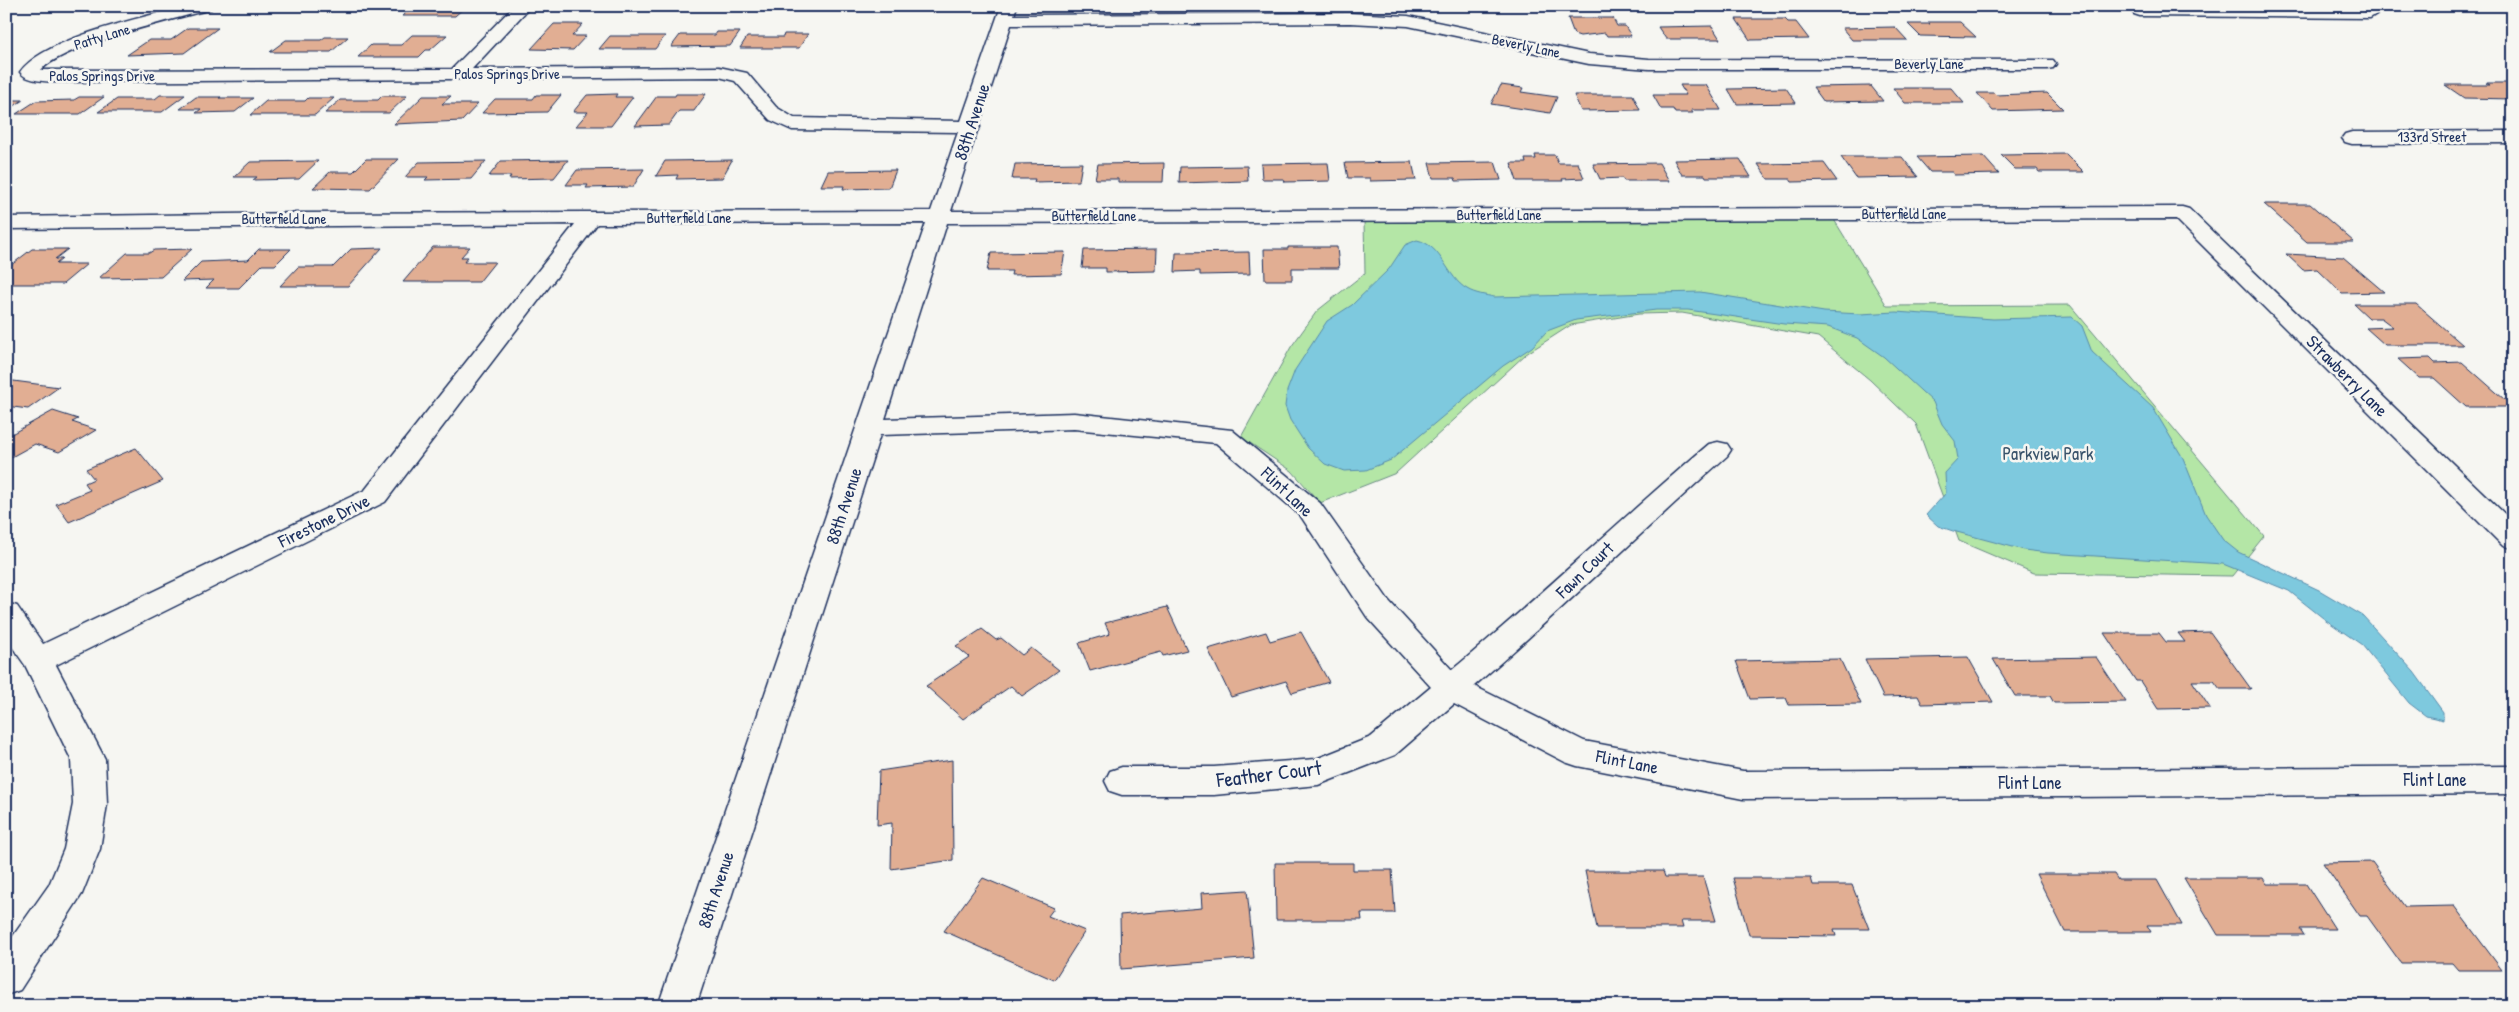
<svg xmlns="http://www.w3.org/2000/svg" width="2519" height="1012" font-family="'Patrick Hand',sans-serif">
<style>
.green{fill:#b4e6a6;stroke:#688a82}
.water{fill:#7ec9de;stroke:#568bab}
.building{fill:#e1ae93;stroke:#1b2f5e}
.lines{fill:none;stroke-linecap:round;stroke-linejoin:round}
.minor-casing{stroke:#1b2f5e;stroke-width:3}
.minor{fill:#f6f6f2;fill-rule:evenodd}
.labels{text-anchor:middle;stroke-width:5;stroke-linejoin:round;paint-order:stroke}
.far-street-label{font-size:15px;fill:#1b2f5e;stroke:#f6f6f2}
.street-label{font-size:18px;fill:#1b2f5e;stroke:#f6f6f2}
.park-label{font-size:18px;fill:#3a546c;stroke:#f6f6f2}
.near-street-label{font-size:21px;fill:#1b2f5e;stroke:#f6f6f2}
</style>
<rect width="100%" height="100%" fill="#f6f6f2"/>
<filter id="ink" filterUnits="userSpaceOnUse"><feTurbulence type="fractalNoise" baseFrequency=".02" numOctaves="2"/><feDisplacementMap in="SourceGraphic" scale="10" xChannelSelector="R" yChannelSelector="G"/><feConvolveMatrix kernelMatrix="1 2 1 2 8 2 1 2 1" color-interpolation-filters="sRGB"/></filter>
<g filter="url(#ink)">
<polygon class="green" points="1833,218 1887,306 2070,305 2264,536 2232,576 2034,573 1959,541 1916,424 1870,380 1818,337 1682,313 1639,314 1571,325 1526,354 1396,473 1320,503 1292,471 1241,437 1291,347 1317,311 1365,273 1364,220"/>
<path class="water" d="M1417,240C1442,245 1447,278 1467,289C1475,294 1486,295 1494,297L1700,292L1824,312L1860,314L1896,312L1993,319L2072,317L2082,326L2092,352L2153,408L2183,458L2206,515L2223,540L2238,552L2319,590L2363,616L2414,672L2443,712V720L2426,716L2409,703L2362,645L2323,618L2289,591L2223,564L2048,553L2024,550L1953,531L1938,526L1926,515L1946,493L1945,473L1958,459L1955,441L1942,424L1933,402L1884,357L1857,338L1828,327L1784,324L1688,310H1656L1576,320L1547,331L1532,347L1503,366L1391,460L1366,470L1344,471L1325,464L1308,448L1290,420L1285,406L1287,391L1295,370L1327,321L1352,305L1389,269L1405,245Z"/>
<g class="building">
<polygon points="414,6 466,6 455,16 402,16"/>
<polygon points="1568,18 1613,18 1617,26 1625,26 1631,36 1607,36 1605,33 1580,36 1574,34"/>
<polygon points="1736,19 1785,19 1788,22 1796,22 1809,39 1750,40"/>
<polygon points="1928,22 1960,22 1976,37 1920,36 1908,24 1930,24"/>
<polygon points="554,24 583,24 572,36 586,36 573,50 531,49"/>
<polygon points="1712,26 1720,39 1666,39 1658,27"/>
<polygon points="1895,27 1907,40 1852,40 1842,28"/>
<polygon points="188,28 218,28 184,53 127,55 149,40 171,40"/>
<polygon points="717,32 740,32 730,46 671,47 680,35 715,35"/>
<polygon points="784,34 808,34 799,48 740,48 747,37 783,37"/>
<polygon points="412,35 447,35 430,50 426,50 419,57 358,57 371,45 401,45"/>
<polygon points="610,36 665,36 655,49 599,49"/>
<polygon points="325,37 348,37 331,52 270,52 286,40 321,40"/>
<polygon points="2486,83 2513,83 2513,99 2464,98 2445,85 2490,85"/>
<polygon points="1501,85 1523,88 1521,92 1557,97 1550,113 1491,104"/>
<polygon points="1680,85 1706,85 1721,110 1691,110 1693,113 1675,113 1673,109 1661,109 1653,95 1686,95"/>
<polygon points="1871,86 1883,101 1824,102 1813,87"/>
<polygon points="1786,88 1796,103 1737,104 1728,89"/>
<polygon points="1893,88 1951,88 1964,103 1905,103"/>
<polygon points="1977,93 1994,93 1996,95 2047,93 2063,109 1993,111"/>
<polygon points="617,94 615,97 633,97 611,126 576,126 588,112 573,112 587,95"/>
<polygon points="676,94 706,94 694,111 679,111 669,125 635,126 657,96 675,96"/>
<polygon points="160,95 185,95 162,112 98,112 117,99 155,99"/>
<polygon points="536,95 561,95 547,112 482,113 495,99 533,99"/>
<polygon points="1574,95 1633,95 1640,110 1581,111"/>
<polygon points="382,96 407,96 389,113 325,113 340,100 378,100"/>
<polygon points="423,96 451,96 442,104 478,104 462,121 394,124"/>
<polygon points="79,97 104,97 80,114 16,114 36,101 74,100"/>
<polygon points="196,97 221,97 219,98 253,98 235,112 196,113 201,109 180,109"/>
<polygon points="308,98 334,98 315,115 250,115 266,101 305,101"/>
<polygon points="6,100 23,100 6,111"/>
<polygon points="2066,154 2084,172 2039,172 2037,169 2015,169 2001,155"/>
<polygon points="1535,155 1555,155 1558,163 1578,163 1584,178 1562,179 1563,181 1517,181 1511,163 1526,163 1525,159 1536,159"/>
<polygon points="1983,156 1999,174 1954,175 1952,172 1930,172 1917,157"/>
<polygon points="1841,157 1902,157 1918,177 1856,178"/>
<polygon points="366,159 399,159 370,189 313,188 330,172 353,172"/>
<polygon points="1740,159 1751,177 1706,177 1705,175 1682,175 1674,160"/>
<polygon points="568,160 554,178 509,179 511,176 489,176 501,161"/>
<polygon points="732,160 722,178 676,179 678,175 656,176 665,161"/>
<polygon points="318,161 299,179 253,180 257,177 234,177 250,162"/>
<polygon points="486,161 471,179 425,180 428,177 405,177 419,162"/>
<polygon points="1412,162 1416,180 1370,181 1370,178 1348,178 1345,163"/>
<polygon points="1495,162 1501,180 1456,181 1455,178 1433,178 1429,163"/>
<polygon points="1082,163 1079,181 1034,182 1035,179 1012,179 1015,164"/>
<polygon points="1164,163 1163,182 1118,182 1118,179 1095,179 1098,164"/>
<polygon points="1328,163 1330,181 1285,182 1284,179 1262,179 1261,164"/>
<polygon points="1659,163 1669,181 1624,181 1622,178 1600,179 1593,164"/>
<polygon points="1824,163 1837,181 1792,182 1790,179 1768,179 1758,164"/>
<polygon points="1247,166 1248,181 1179,183 1180,167"/>
<polygon points="644,169 633,187 586,188 588,185 566,185 577,170"/>
<polygon points="896,170 889,188 843,189 844,186 821,186 828,171"/>
<polygon points="2264,204 2310,204 2354,242 2307,242"/>
<polygon points="433,247 470,247 461,257 468,257 464,262 495,262 479,282 403,282"/>
<polygon points="1288,247 1337,247 1339,268 1292,268 1292,280 1265,280 1264,249 1288,249"/>
<polygon points="382,248 348,286 280,286 298,267 333,267 351,249"/>
<polygon points="32,249 68,249 55,259 62,259 56,264 87,264 63,284 6,284 6,269"/>
<polygon points="192,249 161,277 99,278 127,253 149,253 154,250"/>
<polygon points="259,249 291,249 275,265 262,265 239,288 206,288 214,280 182,281 201,262 248,260"/>
<polygon points="1157,249 1156,271 1106,272 1106,268 1082,268 1084,250"/>
<polygon points="1065,252 1061,274 1011,275 1012,271 987,271 991,253"/>
<polygon points="1249,252 1250,274 1200,275 1200,271 1175,272 1176,253"/>
<polygon points="2286,254 2343,257 2384,292 2342,293 2317,269 2303,270"/>
<polygon points="2354,304 2416,304 2463,345 2385,345 2366,328 2393,327 2381,318 2369,318"/>
<polygon points="2430,358 2435,363 2462,362 2513,407 2466,407 2434,378 2419,378 2398,359"/>
<polygon points="6,380 59,387 28,409 6,406"/>
<polygon points="53,411 78,419 72,422 96,430 59,452 35,444 6,460 6,437"/>
<polygon points="136,448 163,481 69,522 56,504 90,490 85,483 94,479 86,469"/>
<polygon points="1167,607 1187,650 1163,656 1161,652 1090,671 1079,643 1110,634 1105,623"/>
<polygon points="982,629 996,640 1001,638 1022,655 1031,648 1059,670 1022,696 1011,686 963,719 926,686 969,657 956,646"/>
<polygon points="1266,632 1270,641 1301,632 1329,682 1292,693 1286,681 1231,697 1208,649"/>
<polygon points="2210,632 2251,689 2220,689 2214,681 2192,681 2210,708 2158,709 2140,681 2136,681 2104,633 2159,633 2166,642 2185,642 2178,633"/>
<polygon points="1968,657 1993,702 1922,704 1918,696 1883,697 1865,659"/>
<polygon points="2096,657 2126,702 2054,703 2050,696 2015,696 1993,659"/>
<polygon points="1840,659 1861,704 1789,705 1786,698 1750,699 1736,661"/>
<polygon points="952,760 953,860 891,869 892,823 877,825 879,771"/>
<polygon points="2372,862 2405,907 2454,906 2502,970 2458,970 2452,963 2401,963 2367,916 2360,916 2323,863"/>
<polygon points="1275,863 1353,863 1353,870 1392,870 1395,913 1361,913 1362,920 1276,920"/>
<polygon points="1585,871 1663,871 1665,877 1703,877 1716,921 1681,921 1683,928 1597,928"/>
<polygon points="2036,874 2114,874 2118,880 2157,880 2182,925 2147,925 2151,932 2065,932"/>
<polygon points="983,878 1054,908 1048,916 1085,931 1054,980 944,931"/>
<polygon points="1733,878 1811,878 1813,885 1852,885 1869,929 1834,929 1836,936 1749,935"/>
<polygon points="2184,878 2263,878 2267,884 2306,884 2335,929 2300,929 2304,935 2218,935"/>
<polygon points="1247,890 1254,958 1121,969 1120,915 1202,908 1201,893"/>
</g>
<g class="lines">
<g class="minor-casing">
<g id="minor">
<path d="M186,6H213L211,9C172,20 66,44 41,70L452,69L514,6H531L472,69L719,67L747,73L776,107L794,118L961,121L1001,6H1017L1014,15L1350,13L1408,16L1589,54L1649,59L2053,60L2056,64L2053,68L2047,69H1649L1589,64L1408,26L1350,23L1011,25L979,125L980,127L977,131L951,211L2182,207L2189,209L2513,522V548L2503,546L2176,219L947,223L885,419L1074,413L1232,430L1320,503L1389,601L1452,670C1540,597 1622,518 1709,444L1718,442L1727,444L1731,450L1727,456C1642,531 1561,611 1474,686L1584,741L1743,771L2513,766V794L1743,799L1577,766L1565,762L1454,704L1395,755L1318,785L1214,795H1122L1110,791L1105,781L1110,771L1122,767H1214L1316,759L1371,737L1431,687L1367,617L1300,515L1216,443L1074,429L880,435L696,1006H658L926,223L597,224L385,502L56,665L105,759L107,804L100,849L82,894L20,990L6,995V946L49,885L64,849L73,804L71,759L25,665L6,638V603L17,606L43,644L365,490L575,224L6,229V217L302,213L931,211L958,132L792,130L770,120L735,81L719,77L54,82C44,81 26,81 20,72C44,38 145,17 186,6Z"/>
<polygon points="2126,6 2370,8 2378,13 2370,18 2140,16 2134,14"/>
<polygon points="2513,131 2513,143 2352,144 2345,142 2342,138 2345,134 2352,132"/>
</g>
</g>
<use href="#minor" class="minor"/>
</g>
</g>
<g class="labels">
<g class="far-street-label">
<text transform="translate(102 37) rotate(-17)" y="5">Patty Lane</text>
<text transform="translate(1526 46) rotate(12)" y="5">Beverly Lane</text>
<text x="1929" y="69">Beverly Lane</text>
<text x="507" y="79">Palos Springs Drive</text>
<text x="102" y="81">Palos Springs Drive</text>
<text x="2432" y="142">133rd Street</text>
<text x="1904" y="219">Butterfield Lane</text>
<text x="1499" y="220">Butterfield Lane</text>
<text x="1094" y="221">Butterfield Lane</text>
<text x="689" y="223">Butterfield Lane</text>
<text x="284" y="224">Butterfield Lane</text>
</g>
<g class="street-label">
<text transform="translate(972 122) rotate(-72)" y="6">88th Avenue</text>
<text transform="translate(2347 376) rotate(45)" y="6">Strawberry Lane</text>
<text transform="translate(1287 492) rotate(43)" y="6">Flint Lane</text>
<text transform="translate(844 506) rotate(-72)" y="6">88th Avenue</text>
<text transform="translate(324 521) rotate(-26)" y="6">Firestone Drive</text>
<text transform="translate(1585 570) rotate(-44)" y="6">Fawn Court</text>
<text transform="translate(1627 762) rotate(11)" y="6">Flint Lane</text>
<text x="2435" y="786">Flint Lane</text>
<text x="2030" y="789">Flint Lane</text>
<text transform="translate(716 890) rotate(-72)" y="6">88th Avenue</text>
</g>
<g class="park-label">
<text x="2048" y="460">Parkview Park</text>
</g>
<g class="near-street-label">
<text transform="translate(1269 774) rotate(-7)" y="7">Feather Court</text>
</g>
</g>
<rect width="2519" height="1012" fill="none" stroke="#f6f6f2" stroke-width="25"/>
<rect x="12" y="12" width="2494" height="987" fill="none" stroke="#1b2f5e" stroke-width="2" filter="url(#ink)"/>
</svg>
